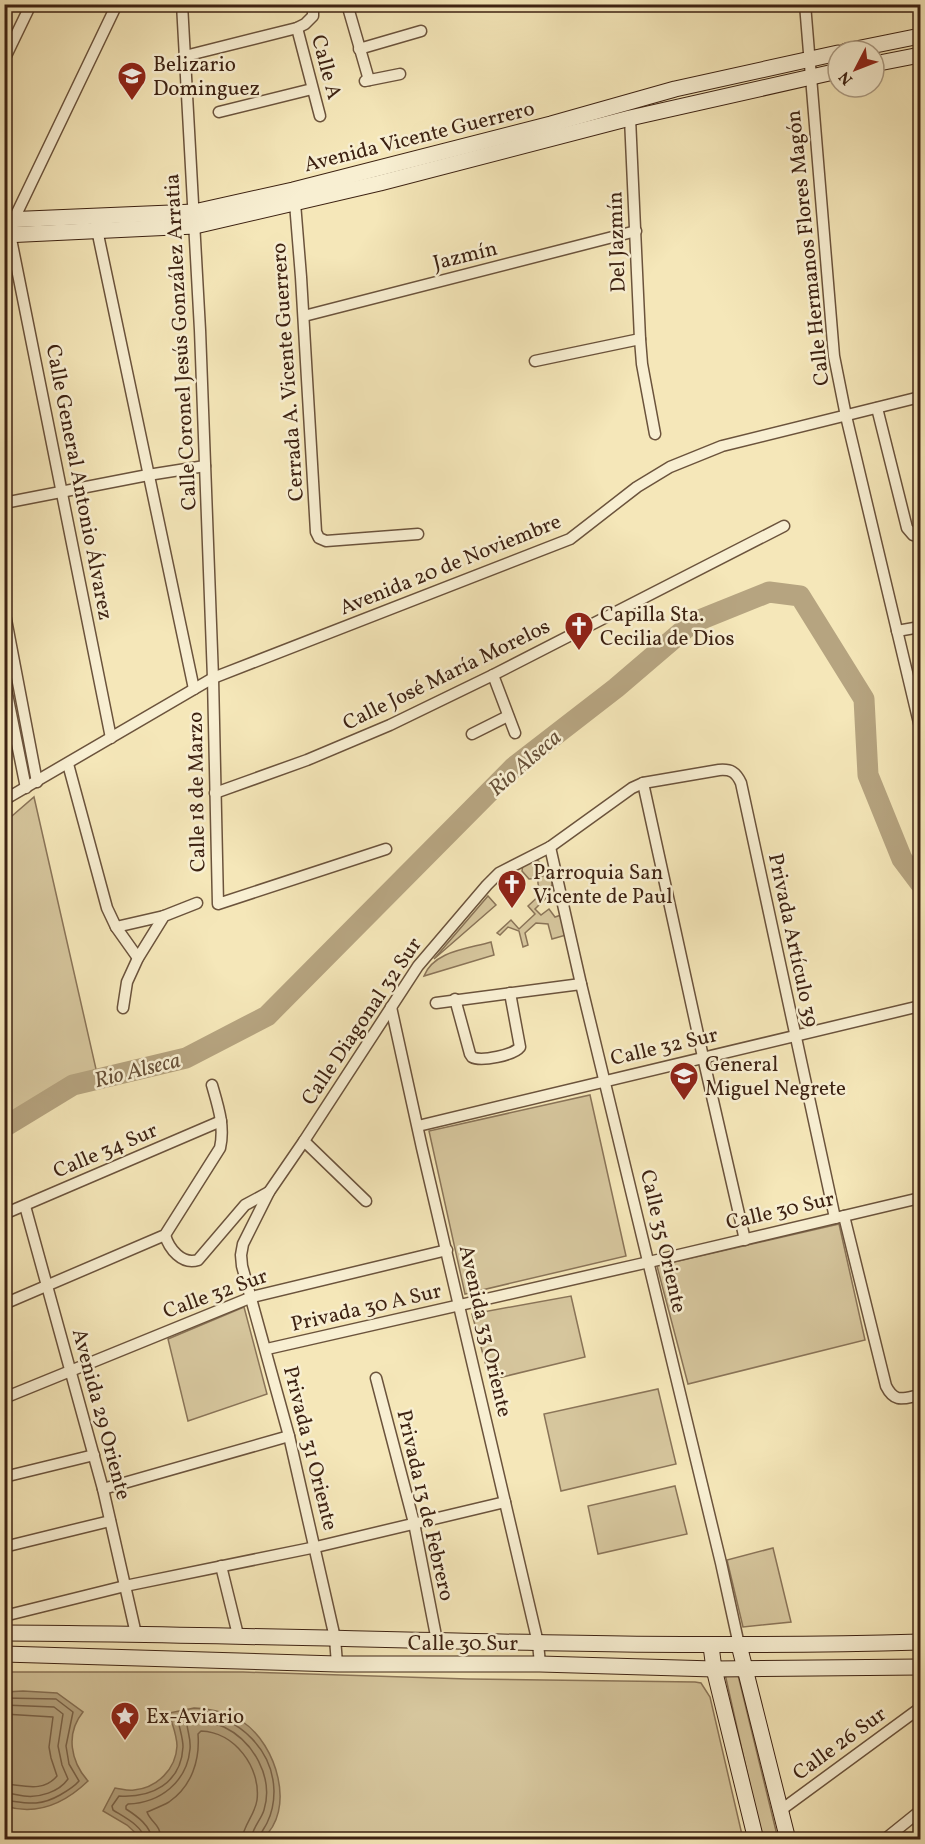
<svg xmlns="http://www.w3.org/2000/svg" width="925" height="1844" font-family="Vollkorn,serif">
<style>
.green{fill:#d6c69d;stroke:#8a7458;stroke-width:1.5}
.water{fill:#b6a480;stroke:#867054;stroke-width:1.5}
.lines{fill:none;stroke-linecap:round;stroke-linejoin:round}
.shore{stroke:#7a6349;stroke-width:1.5}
.river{stroke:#b6a480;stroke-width:21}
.street-casing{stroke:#6b533c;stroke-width:13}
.secondary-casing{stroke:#3d2212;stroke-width:17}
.street{stroke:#f8efd2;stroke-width:10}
.secondary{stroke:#f8efd2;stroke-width:15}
.labels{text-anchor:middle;stroke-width:5;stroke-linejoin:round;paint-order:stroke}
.poi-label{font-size:21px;fill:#3d2212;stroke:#f8efd2;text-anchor:start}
.street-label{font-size:21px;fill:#3d2212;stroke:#f8efd2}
.water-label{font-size:22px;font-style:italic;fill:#675038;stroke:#f8efd2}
</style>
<rect width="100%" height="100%" fill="#f5e7b9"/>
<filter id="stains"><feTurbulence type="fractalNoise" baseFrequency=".00333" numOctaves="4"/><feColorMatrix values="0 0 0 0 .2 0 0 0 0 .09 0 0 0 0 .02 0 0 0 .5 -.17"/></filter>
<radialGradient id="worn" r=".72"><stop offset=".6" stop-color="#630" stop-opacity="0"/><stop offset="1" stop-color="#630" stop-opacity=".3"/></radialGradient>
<g class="green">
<polygon points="34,797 96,1069 5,1119 5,822"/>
<path d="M535,858L543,865V872L541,876H548L552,880V885L548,890C540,891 536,885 539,878L529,879L522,871L523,864Z"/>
<polygon points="544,891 548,896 535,909 541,915 549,909 555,917 561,915 566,935 552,939 548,924 536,923 525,933 528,945 523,947 519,931 508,927 500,935 497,933 511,920 519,929 535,914 528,906"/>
<polygon points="488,896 496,905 434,959"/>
<path d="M491,942L494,955L424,976C434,951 467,949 491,942Z"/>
<polygon points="590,1095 626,1256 465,1294 429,1131"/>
<polygon points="839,1224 865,1340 688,1384 657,1266"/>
<polygon points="571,1296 585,1357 490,1380 472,1314"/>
<polygon points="244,1307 267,1394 188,1421 168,1339"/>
<polygon points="658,1389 676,1464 561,1491 544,1414"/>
<polygon points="675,1486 687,1534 598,1554 588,1506"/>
<polygon points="773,1548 791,1622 743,1627 727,1560"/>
<polygon points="737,1671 778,1839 762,1839 725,1674"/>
<polygon points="5,1672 243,1672 468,1679 695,1682 701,1683 710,1697 743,1839 5,1840"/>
</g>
<g class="water">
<path d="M23,1691L57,1693L83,1712C65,1734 71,1762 88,1781C64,1804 37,1816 5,1806V1692Z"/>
<path d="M194,1708C211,1709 228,1712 243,1722C276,1744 297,1810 262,1839H142L127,1825L103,1811L115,1788C122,1789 128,1791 134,1790C157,1788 176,1769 177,1746C177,1735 172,1724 169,1713Z"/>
</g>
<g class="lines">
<g class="shore">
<path d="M4,1698L56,1699L73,1712L66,1746L69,1764L79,1781C74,1787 67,1791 60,1795C39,1807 27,1803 4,1800"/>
<path d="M4,1705L54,1707L63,1714L58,1746L62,1765L68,1779C59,1792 39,1798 24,1796C17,1795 11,1793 4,1793"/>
<path d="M4,1714L53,1717L49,1747L51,1758L57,1776C43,1793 23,1785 4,1784"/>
<path d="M145,1840C143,1826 124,1817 113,1810L112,1806L119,1796C151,1798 181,1784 183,1747C183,1737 179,1728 178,1719C184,1715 193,1714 200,1715C240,1716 273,1751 274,1791C274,1802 272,1813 267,1823C264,1829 260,1833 259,1840"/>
<path d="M152,1840C151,1826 137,1816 126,1809V1806L128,1804C160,1803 187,1782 190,1749C191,1740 188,1733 187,1725C197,1719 213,1722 224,1727C253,1741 274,1777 264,1810C261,1820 252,1828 251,1840"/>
<path d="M161,1840C161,1824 151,1823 147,1812C154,1809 162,1806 169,1802C192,1786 200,1760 198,1734L201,1731C235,1732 261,1768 257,1800C255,1815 243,1825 242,1840"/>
</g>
<polyline class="river" points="4,1127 73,1085 186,1058 267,1016 514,767 616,688 692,623 769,592 800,596 864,699 868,775 902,859 920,883"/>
<g class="street-casing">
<g id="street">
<polyline points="182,4 200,330 213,678 218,904 386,849"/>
<polyline points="347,4 369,80"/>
<polyline points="805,4 834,356 846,416 920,727"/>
<polyline points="297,28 320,116"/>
<polyline points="359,49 421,31"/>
<polyline points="185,56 297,28 305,24 313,16 313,4"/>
<polyline points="4,60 31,4"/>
<polyline points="365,81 400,74"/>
<polyline points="219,112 312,89"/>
<polyline points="630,118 640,339 642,364 655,434"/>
<polyline points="295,203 301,277 316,532 319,538 326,541 418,534"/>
<polyline points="96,225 194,689"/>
<polyline points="304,316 636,231"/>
<polyline points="535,361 640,339"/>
<polyline points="877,408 907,528 913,535 920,537"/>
<polyline points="4,503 148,475 205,466"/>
<polyline points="4,609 37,782"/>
<polyline points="897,631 920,627"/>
<polyline points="493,675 515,733"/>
<polyline points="4,679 26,788"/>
<polyline points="472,734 508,716"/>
<polyline points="111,738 10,234 14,219 117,4"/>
<polyline points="68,764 107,908 116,927 138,958"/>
<polyline points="643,783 703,1057 745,1240"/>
<polyline points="215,793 307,760 390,725 493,675 784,526"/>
<polyline points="4,800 213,678 570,539 637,487 670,467 722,446 920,397"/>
<polyline points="550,847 581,984 721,1563 739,1645"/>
<polyline points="116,927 164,916"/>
<path d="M455,999L470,1054L472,1057C481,1062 514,1055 520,1047L510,993"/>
<polyline points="436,1003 581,984"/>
<polyline points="391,1007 422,1148 538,1643 540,1664"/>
<polyline points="123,1008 127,982 138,958 164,916 197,903"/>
<polyline points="418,1126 920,1006"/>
<polyline points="304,1141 366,1201"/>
<polyline points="25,1206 103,1489 136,1634"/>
<polyline points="4,1214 221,1121"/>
<path d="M844,1216L886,1386C895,1404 904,1398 920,1395"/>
<path d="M165,1235C169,1249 182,1265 198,1260L245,1205L269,1192"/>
<path d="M4,1304L165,1235L220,1148C225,1126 218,1106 212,1085"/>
<polyline points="267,1349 649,1262 920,1198"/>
<polyline points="376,1378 414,1523 437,1641"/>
<polyline points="4,1398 252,1297 447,1250"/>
<polyline points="4,1477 94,1455"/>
<polyline points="103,1489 289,1436"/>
<polyline points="4,1547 110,1521"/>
<polyline points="221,1566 238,1635"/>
<polyline points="4,1616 125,1586 316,1547 505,1502"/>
<path d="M337,1664L335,1638L289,1436L242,1266L241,1255L243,1244L269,1192L304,1141L418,966L487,885L499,873L550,847L632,788L643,783L719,770C731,769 736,772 741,783L835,1218"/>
<polyline points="781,1810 920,1708"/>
<polyline points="884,1840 920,1811"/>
</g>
</g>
<g class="secondary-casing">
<g id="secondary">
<polyline points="846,51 920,36"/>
<polyline points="874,64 920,55"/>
<polyline points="4,220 194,212 293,190 551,124 675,89 838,53"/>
<polyline points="4,235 195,226 380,183 630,118 838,71"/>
<path d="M4,1633C310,1634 615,1651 920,1642"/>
<polyline points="739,1645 788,1840"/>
<polyline points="711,1646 714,1669 756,1840"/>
<polyline points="4,1654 337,1664 540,1664 714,1669 920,1667"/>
</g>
</g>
<use href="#street" class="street"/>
<use href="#secondary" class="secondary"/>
</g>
<defs>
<g id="school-pin" transform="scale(1.5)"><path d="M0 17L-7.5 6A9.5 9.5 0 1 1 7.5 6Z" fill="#8f2418" stroke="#f8efd2"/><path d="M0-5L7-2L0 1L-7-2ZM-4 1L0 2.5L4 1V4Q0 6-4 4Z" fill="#fff"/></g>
<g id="church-pin" transform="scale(1.5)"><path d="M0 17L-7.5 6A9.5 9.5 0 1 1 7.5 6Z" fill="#8f2418" stroke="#f8efd2"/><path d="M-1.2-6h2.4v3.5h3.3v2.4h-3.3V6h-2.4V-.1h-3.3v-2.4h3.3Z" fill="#fff"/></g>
<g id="sight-pin" transform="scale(1.5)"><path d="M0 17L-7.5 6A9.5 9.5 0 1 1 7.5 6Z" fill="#8f2418" stroke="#f8efd2"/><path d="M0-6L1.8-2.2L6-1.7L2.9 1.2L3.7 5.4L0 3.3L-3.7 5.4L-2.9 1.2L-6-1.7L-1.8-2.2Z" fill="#fff"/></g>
</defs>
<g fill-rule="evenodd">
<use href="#school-pin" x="132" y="76"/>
<use href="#church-pin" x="579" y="626"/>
<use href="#church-pin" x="512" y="884"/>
<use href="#school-pin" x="684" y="1076"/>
<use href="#sight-pin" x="125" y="1716"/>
</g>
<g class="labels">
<g class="poi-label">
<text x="153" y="71">Belizario<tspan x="153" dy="24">Dominguez</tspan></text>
<text x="600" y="621">Capilla Sta.<tspan x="600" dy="24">Cecilia de Dios</tspan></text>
<text x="533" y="879">Parroquia San<tspan x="533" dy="24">Vicente de Paul</tspan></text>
<text x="705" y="1071">General<tspan x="705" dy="24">Miguel Negrete</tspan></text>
<text x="146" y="1723">Ex-Aviario</text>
</g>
<g class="street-label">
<text transform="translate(327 67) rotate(75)" y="7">Calle A</text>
<text transform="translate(419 136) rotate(-14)" y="7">Avenida Vicente Guerrero</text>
<text transform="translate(616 242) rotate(-92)" y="7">Del Jazmín</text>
<text transform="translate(807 248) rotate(-96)" y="7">Calle Hermanos Flores Magón</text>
<text transform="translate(465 255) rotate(-14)" y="7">Jazmín</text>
<text transform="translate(180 342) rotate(-93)" y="7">Calle Coronel Jesús González Arratia</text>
<text transform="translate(287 372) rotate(-94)" y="7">Cerrada A. Vicente Guerrero</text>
<text transform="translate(80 482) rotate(79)" y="7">Calle General Antonio Álvarez</text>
<text transform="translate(450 564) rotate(-22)" y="7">Avenida 20 de Noviembre</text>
<text transform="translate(446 674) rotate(-26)" y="7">Calle José María Morelos</text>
<text transform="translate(196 792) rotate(-91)" y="7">Calle 18 de Marzo</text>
<text transform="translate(794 940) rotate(78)" y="7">Privada Artículo 39</text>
<text transform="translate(361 1021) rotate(-56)" y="7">Calle Diagonal 32 Sur</text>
<text transform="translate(664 1046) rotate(-13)" y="7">Calle 32 Sur</text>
<text transform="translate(105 1150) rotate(-23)" y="7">Calle 34 Sur</text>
<text transform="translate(780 1210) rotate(-13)" y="7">Calle 30 Sur</text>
<text transform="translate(664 1241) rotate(77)" y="7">Calle 35 Oriente</text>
<text transform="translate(215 1293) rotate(-20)" y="7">Calle 32 Sur</text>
<text transform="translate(366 1307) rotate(-13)" y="7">Privada 30 A Sur</text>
<text transform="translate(486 1331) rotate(77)" y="7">Avenida 33 Oriente</text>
<text transform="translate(102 1414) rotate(75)" y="7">Avenida 29 Oriente</text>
<text transform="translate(311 1448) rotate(76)" y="7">Privada 31 Oriente</text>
<text transform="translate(426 1505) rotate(77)" y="7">Privada 13 de Febrero</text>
<text x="463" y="1650">Calle 30 Sur</text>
<text transform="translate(839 1743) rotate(-36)" y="7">Calle 26 Sur</text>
</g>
<g class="water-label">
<text transform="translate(524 762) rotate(-41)" y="8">Rio Alseca</text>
<text transform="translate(137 1069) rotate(-14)" y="8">Rio Alseca</text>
</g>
</g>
<rect width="925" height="1844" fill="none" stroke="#f5e7b9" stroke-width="24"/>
<rect x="6" y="6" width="913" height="1832" fill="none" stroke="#3d2212" stroke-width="3"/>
<rect x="12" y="12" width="901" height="1820" fill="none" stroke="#3d2212" stroke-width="1.5"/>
<g transform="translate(856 69) rotate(228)"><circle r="28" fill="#f8efd2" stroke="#ad9d85" stroke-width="1.5"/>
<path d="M0-4.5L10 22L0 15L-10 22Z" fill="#8f2418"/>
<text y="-9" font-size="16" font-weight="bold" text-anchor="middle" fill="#3d2212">N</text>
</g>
<rect width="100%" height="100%" filter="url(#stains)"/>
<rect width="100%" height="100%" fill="url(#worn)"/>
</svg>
